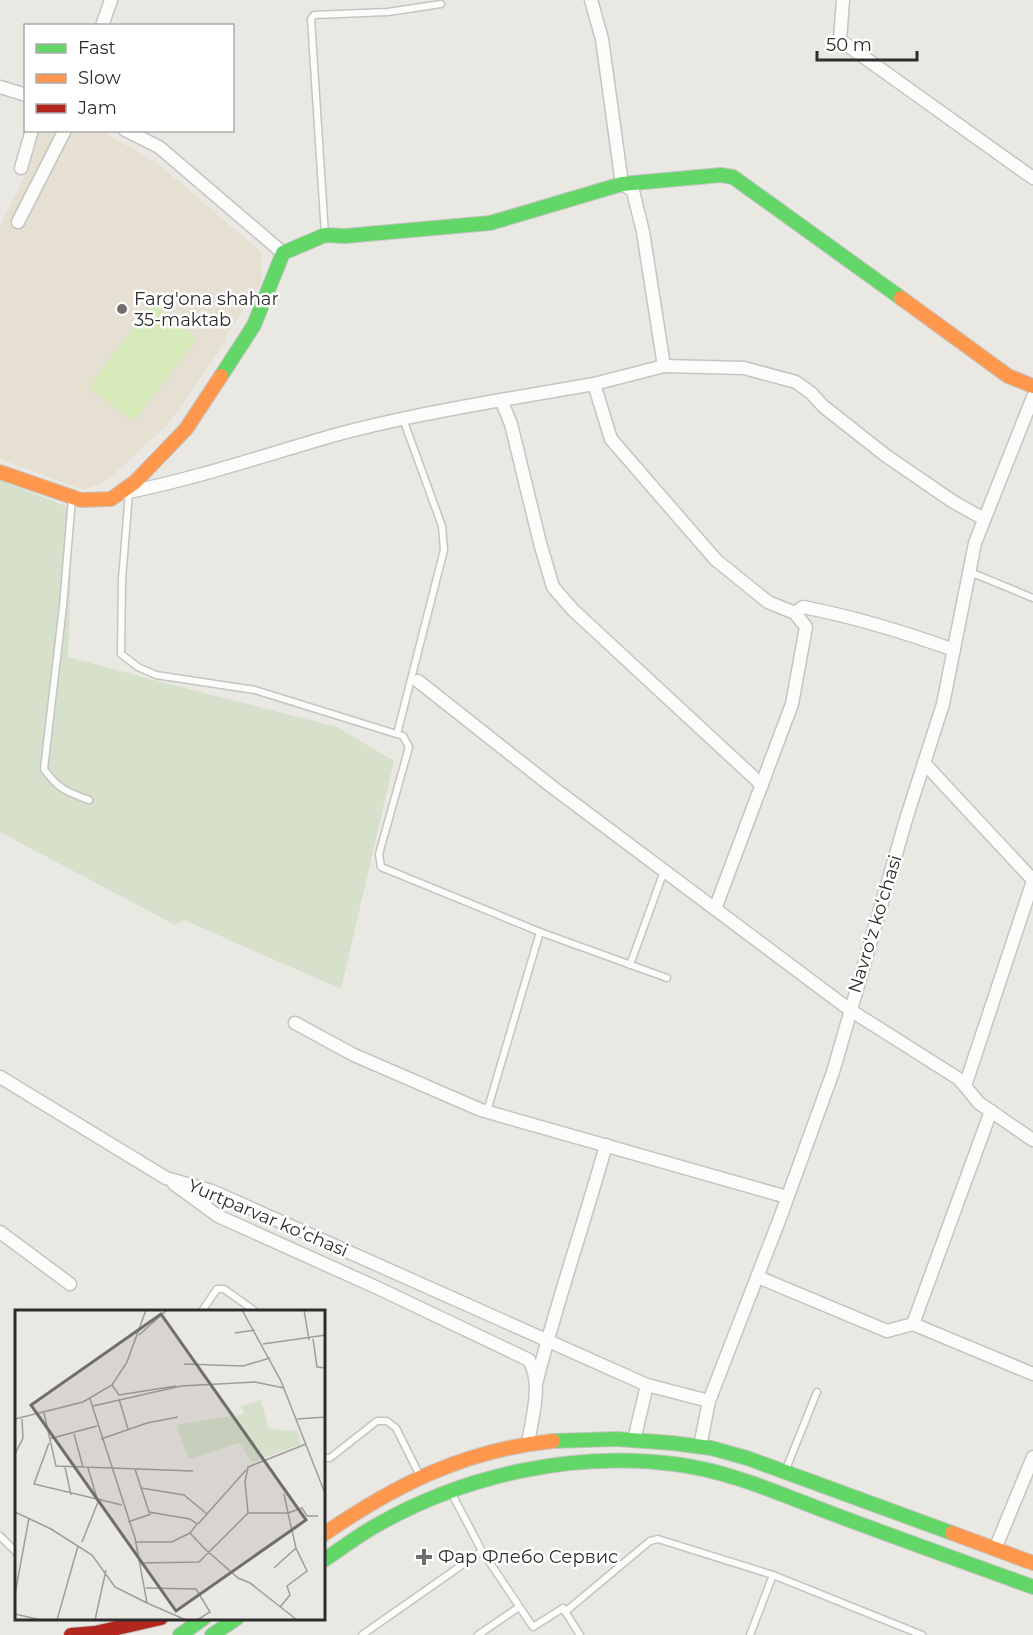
<svg xmlns="http://www.w3.org/2000/svg" width="1033" height="1635" font-family="Montserrat,sans-serif">
<style>
.education{fill:#e5e0d1}
.cemetery{fill:#d6e0ca}
.pitch{fill:#d6ebb9}
.lines{fill:none;stroke-linecap:round;stroke-linejoin:round}
.lane-casing{stroke:#c4c4c3;stroke-width:9}
.street-casing{stroke:#c4c4c3;stroke-width:15}
.fast-casing{stroke:#c4c4c3;stroke-width:16}
.slow-casing{stroke:#c4c4c3;stroke-width:16}
.jam-casing{stroke:#c4c4c3;stroke-width:16}
.lane{stroke:#fcfcfb;stroke-width:6}
.street{stroke:#fcfcfb;stroke-width:12}
.fast{stroke:#63d668;stroke-width:14}
.slow{stroke:#ff974d;stroke-width:14}
.jam{stroke:#b3261e;stroke-width:14}
.poi-dot{fill:#6f6e6c;stroke:#fff;stroke-width:2}
.labels{text-anchor:middle;stroke-width:5;stroke-linejoin:round;paint-order:stroke}
.poi-label{font-size:18px;fill:#2d2d2d;stroke:#fff;text-anchor:start}
.street-label{font-size:18px;fill:#2d2d2d;stroke:#fff}
.inset-road{fill:none;stroke:#9e9d9a;stroke-width:1.5}
.view{fill:#6f6e6c;fill-opacity:0.15;stroke:#6f6e6c;stroke-width:3}
.inset-edge{fill:none;stroke:#2d2d2d;stroke-width:3}
</style>
<rect width="100%" height="100%" fill="#eae8e2"/>
<polygon class="education" points="40,131 101,131 157,163 261,252 262,282 226,335 226,341 168,424 108,480 84,490 0,459 0,226 24,177"/>
<polygon class="cemetery" points="0,480 73,509 68,657 154,680 337,727 394,761 341,989 184,920 175,925 0,832"/>
<polygon class="pitch" points="152,303 197,338 134,421 89,387"/>
<g class="lines">
<g class="lane-casing">
<g id="lane">
<polyline points="325,234 311,19 314,15 388,12 441,4"/>
<polyline points="129,492 122,580 121,654 138,667 156,675 255,690 403,736 409,747 379,854 381,867 540,932 487,1111"/>
<path d="M72,498L63,606L44,769C58,789 67,792 89,800"/>
<polyline points="970,572 1033,598"/>
<polyline points="397,734 444,550 442,526 403,419"/>
<polyline points="540,932 667,978"/>
<polyline points="630,965 664,871"/>
<polyline points="202,1311 217,1289 224,1289 255,1311"/>
<polyline points="324,1458 330,1458 377,1421 387,1421 396,1428 419,1474"/>
<polyline points="786,1469 817,1392"/>
<polyline points="0,1536 16,1552"/>
<polyline points="482,1551 533,1627 563,1608 580,1635"/>
<polyline points="565,1612 650,1541 658,1539 773,1575 922,1635"/>
<polyline points="362,1635 482,1551 453,1496"/>
<polyline points="478,1635 519,1607"/>
<polyline points="750,1635 773,1575"/>
</g>
</g>
<g class="street-casing">
<g id="street">
<polyline points="591,0 602,39 622,184 633,191 643,232 664,366 594,384 611,439 669,506 716,560 768,602 795,613 806,627 792,704 715,909"/>
<polyline points="843,0 840,40 1033,178"/>
<polyline points="102,26 111,0"/>
<polyline points="0,87 26,95"/>
<polyline points="125,130 159,147 283,253"/>
<polyline points="21,168 32,130"/>
<polyline points="18,222 65,130"/>
<polyline points="664,366 744,368 796,382 811,393 823,406 885,455 952,501 984,519"/>
<polyline points="594,384 501,400 511,424 540,543 553,587 573,610 762,785"/>
<path d="M124,493C195,479 265,455 335,435C390,420 445,410 501,400"/>
<path d="M795,613L803,607C855,617 904,632 954,650"/>
<polyline points="418,681 551,786 850,1010 959,1079 979,1103 1033,1140"/>
<polyline points="924,763 1033,880"/>
<polyline points="295,1023 354,1055 481,1110 787,1197"/>
<polyline points="0,1077 166,1178 212,1191 647,1385 709,1401"/>
<polyline points="965,1086 1033,881"/>
<path d="M174,1184L218,1216L380,1289L529,1360C543,1384 532,1417 528,1443"/>
<polyline points="0,1232 70,1284"/>
<polyline points="758,1277 887,1331 913,1324 1033,1374"/>
<polyline points="913,1324 991,1111"/>
<path d="M537,1380C557,1301 584,1224 606,1145"/>
<polyline points="634,1440 647,1385"/>
<polyline points="700,1446 709,1401 780,1218 833,1072 907,816 943,704 975,543 1033,397"/>
<polyline points="995,1549 1033,1457"/>
</g>
</g>
<g class="fast-casing">
<g id="fast">
<polyline points="221,376 254,325 283,253 325,235 345,236 490,223 622,184 721,175 733,177 901,298"/>
<polyline points="553,1441 616,1439 672,1443 711,1448 747,1458 952,1533"/>
<path d="M324,1560C342,1548 359,1535 377,1525C465,1475 573,1451 674,1464C725,1470 773,1491 820,1509C891,1536 962,1561 1033,1587"/>
<polyline points="180,1635 204,1618"/>
<polyline points="212,1635 237,1618"/>
</g>
</g>
<g class="slow-casing">
<g id="slow">
<polyline points="901,298 1008,376 1033,386"/>
<polyline points="0,472 81,500 111,499 135,482 186,429 221,376"/>
<polyline points="952,1533 1033,1563"/>
<path d="M324,1534C397,1484 465,1450 553,1441"/>
</g>
</g>
<g class="jam-casing">
<polyline id="jam" points="71,1635 95,1633 161,1618"/>
</g>
<use href="#lane" class="lane"/>
<use href="#street" class="street"/>
<use href="#fast" class="fast"/>
<use href="#slow" class="slow"/>
<use href="#jam" class="jam"/>
</g>
<g class="poi-dot">
<circle cx="122" cy="309" r="6"/>
<path d="M421 1548h6v6h6v6h-6v6h-6v-6h-6v-6h6z"/>
</g>
<g class="labels">
<g class="poi-label">
<text x="134" y="305">Farg'ona shahar<tspan x="134" dy="21">35-maktab</tspan></text>
<text x="438" y="1563">Фар Флебо Сервис</text>
</g>
<g class="street-label">
<text transform="translate(875 924) rotate(-73)" y="6">Navroʻz koʻchasi</text>
<text transform="translate(268 1218) rotate(23)" y="6">Yurtparvar koʻchasi</text>
</g>
</g>
<g transform="translate(15 1310)">
<rect width="310" height="310" fill="#eae8e2"/>
<path d="M246,90L254,119L283,121L286,134L237,152L224,133L174,149L161,115L229,104L226,96Z" fill="#d6e0ca"/>
<path class="inset-road" d="M227,0L266,71L311,186M289,0L294,30M220,23L240,20M124,25L152,0M298,29L302,57L311,58M248,34L311,25M169,54L228,56L255,48M97,75L104,85L161,76M75,89L120,228L132,293L171,310M104,89L113,119M78,96L166,76L240,72L269,78M29,103L41,156L178,161M0,109L68,92L97,75L112,52L131,0M282,109L311,107M59,124L68,157M34,129L82,116M86,129L132,113L163,107M34,133L19,174L107,195M0,144L8,128L7,109M50,157L56,185M120,159L134,202L175,209L182,214L175,223L189,238L223,268L235,273L282,310M126,178L169,185L192,204L183,214M269,184L273,203L287,198L292,206H303M0,202L36,219L77,245L100,277L132,293M233,203H273L281,238L292,261L272,276L275,285L265,297M192,204L231,160M113,212L136,204M67,232L83,192L73,158M121,232H157L175,223M126,253L184,252L233,203L230,172L233,157L291,134M259,258L281,238M131,278L181,279L195,302L182,310M0,284L14,208M0,304L26,310M42,310L63,236M80,310L91,260"/>
<path class="view" d="M146,4L291,210L161,301L16,95Z"/>
<rect width="310" height="310" class="inset-edge"/>
</g>
<rect x="24" y="24" width="210" height="108" fill="#ffffff" stroke="#ababab" stroke-width="1.5"/>
<rect x="36" y="44" width="30" height="9" fill="#63d668" stroke="#ababab" stroke-width="1.5"/>
<text x="78" y="54" font-size="18" fill="#2d2d2d">Fast</text>
<rect x="36" y="74" width="30" height="9" fill="#ff974d" stroke="#ababab" stroke-width="1.5"/>
<text x="78" y="84" font-size="18" fill="#2d2d2d">Slow</text>
<rect x="36" y="104" width="30" height="9" fill="#b3261e" stroke="#ababab" stroke-width="1.5"/>
<text x="78" y="114" font-size="18" fill="#2d2d2d">Jam</text>
<path d="M817 51v9h100v-9" fill="none" stroke="#2d2d2d" stroke-width="3"/>
<text x="826" y="51" font-size="18" fill="#2d2d2d" stroke="#ffffff" stroke-width="4.5" paint-order="stroke">50 m</text>
</svg>
